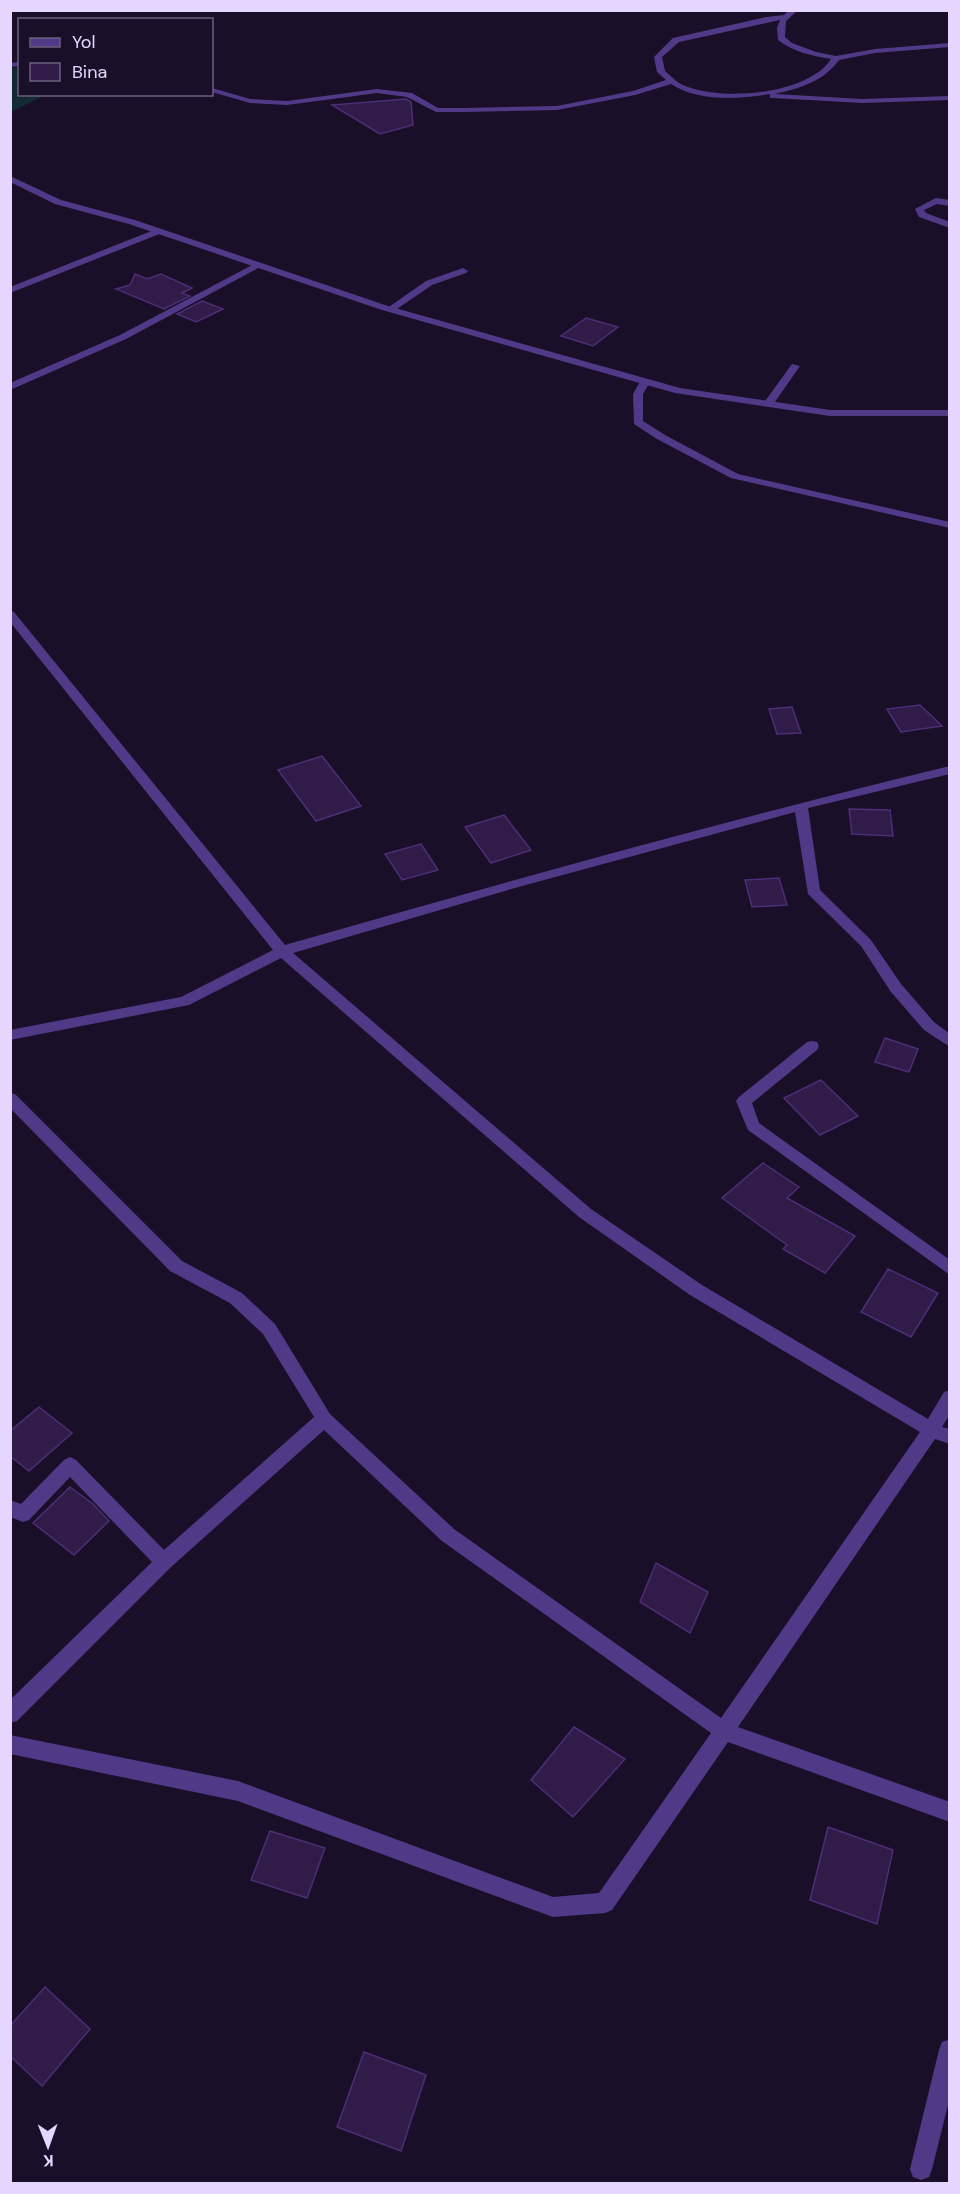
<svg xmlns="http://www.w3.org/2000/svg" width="960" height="2194" font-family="'DM Sans',sans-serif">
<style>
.green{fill:#122b32}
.building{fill:#301b49;stroke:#4d2d76;stroke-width:1.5}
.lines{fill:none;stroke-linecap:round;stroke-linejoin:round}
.minor{fill:#503a88;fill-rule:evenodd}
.tertiary{fill:#503a88;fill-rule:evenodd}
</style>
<rect width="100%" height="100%" fill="#1a0f28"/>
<polygon class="green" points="11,68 19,68 20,94 45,95 11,112"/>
<g class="building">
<polygon points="406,99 411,102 413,125 380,134 332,105"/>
<polygon points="135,274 147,279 161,274 192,288 182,293 190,296 164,309 116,289 130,285"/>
<polygon points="202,301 223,309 196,322 177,314"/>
<polygon points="586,318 618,327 593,346 561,336"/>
<polygon points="920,705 942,726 901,732 887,709"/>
<polygon points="792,707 801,733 777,734 769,709"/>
<polygon points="322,756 361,806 316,821 278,770"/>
<polygon points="849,809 890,810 893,836 852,834"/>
<polygon points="504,815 531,850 491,863 465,827"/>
<polygon points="421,844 438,870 402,880 385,854"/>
<polygon points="779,878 787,905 752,907 745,880"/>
<polygon points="885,1038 918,1049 909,1072 875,1062"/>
<polygon points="821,1080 858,1116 820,1135 784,1098"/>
<polygon points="763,1163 799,1187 787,1198 855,1236 825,1273 783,1249 787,1245 722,1198"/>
<polygon points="888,1269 938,1293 911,1337 861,1312"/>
<polygon points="39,1407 72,1433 29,1471 10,1456 10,1431"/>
<polygon points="70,1487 93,1504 109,1521 74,1555 33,1523"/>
<polygon points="656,1563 708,1592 690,1633 640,1602"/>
<polygon points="574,1727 625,1759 573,1817 531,1780"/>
<polygon points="828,1827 893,1850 877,1924 810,1900"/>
<polygon points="270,1831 325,1848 307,1898 251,1880"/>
<polygon points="45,1987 90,2029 42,2086 10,2056 10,2026"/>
<polygon points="364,2052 426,2075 401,2151 337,2127"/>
</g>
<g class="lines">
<g class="minor">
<path d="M789,10H798L786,21L785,37L792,43L816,52L836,56L875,49L950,43V47L875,53L839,60C823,82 800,88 775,94L862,99L950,96V100L862,103L773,98H770V94C739,99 698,102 671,84L635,95L557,110L466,112H436L407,97L377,93L287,105L250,103L212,92V88L250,99L287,101L377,89L412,93L438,108H466L557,106L633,91L666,80L657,72L654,57L673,38L766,17L784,15ZM780,20L777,28L778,40C793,52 813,56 831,59C808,95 720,102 683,85C676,82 671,76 665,71L662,57L679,42Z"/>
<polygon points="20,62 20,66 10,67 10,63"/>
<polygon points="159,228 163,231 162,233 10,293 10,287"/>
<polygon points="256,263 264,265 126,339 10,390 10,383 120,335"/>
<polygon points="463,268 468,271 466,273 432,285 394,311 386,309 426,281"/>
<polygon points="792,364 800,366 772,406 764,406 763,404"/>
<polygon points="641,380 650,382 643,394 643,421 665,435 738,474 950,522 950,528 731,478 657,439 634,424 633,394"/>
<path d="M10,611L14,612L285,945C506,882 726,820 950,766V774L808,808L820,890L871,940L901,984L934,1022L950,1034V1047L924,1030L891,992L861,946L808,894L795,812L522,886L293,953L591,1209L702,1285L928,1419L944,1392L950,1390V1414L942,1427L950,1429V1444L935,1439L738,1727L950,1802V1822L728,1742L612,1910L605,1913L553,1917L238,1801L10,1754V1735L238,1781L553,1897L599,1893L711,1733L442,1541L324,1430L170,1568L17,1721L10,1723V1700L152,1562L70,1477L29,1520L23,1522L10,1517V1500L21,1504L64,1460L70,1457L76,1460L164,1550L314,1417L263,1334L230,1303L170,1271L10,1108V1093L15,1094L182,1261L242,1293L275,1324L330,1414L454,1529L721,1718L920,1432L690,1295L579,1217L281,958L189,1005L10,1040V1030L181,997L273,950L10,622Z"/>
<polygon points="812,1041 817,1042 819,1046 817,1050 752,1103 759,1123 950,1260 950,1275 748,1130 736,1101 739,1097 807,1042"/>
<polygon points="950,2039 950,2097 932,2169 929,2177 921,2180 913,2177 910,2169 939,2050 942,2042"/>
</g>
<g class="tertiary">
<polygon points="10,176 61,200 135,220 388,306 680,388 830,410 950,410 950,416 830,416 675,393 382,310 129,224 55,204 10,182"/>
<polygon points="936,198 950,200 950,206 937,204 924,210 926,213 950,222 950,228 919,217 915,209"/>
</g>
</g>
<rect width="960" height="2194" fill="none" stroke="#e5d6ff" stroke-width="24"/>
<rect x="18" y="18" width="195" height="78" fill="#1a0f28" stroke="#6b5f7e" stroke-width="1.5"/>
<rect x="30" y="38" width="30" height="9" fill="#503a88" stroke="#6b5f7e" stroke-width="1.5"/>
<text x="72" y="48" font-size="18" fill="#e5d6ff">Yol</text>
<rect x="30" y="63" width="30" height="18" fill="#301b49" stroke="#6b5f7e" stroke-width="1.5"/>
<text x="72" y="78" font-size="18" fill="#e5d6ff">Bina</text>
<g transform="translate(48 2146) rotate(179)" stroke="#1a0f28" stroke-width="4.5" paint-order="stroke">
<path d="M0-4.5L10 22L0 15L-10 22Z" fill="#e5d6ff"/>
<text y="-9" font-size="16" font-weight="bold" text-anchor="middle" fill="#e5d6ff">K</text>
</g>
</svg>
